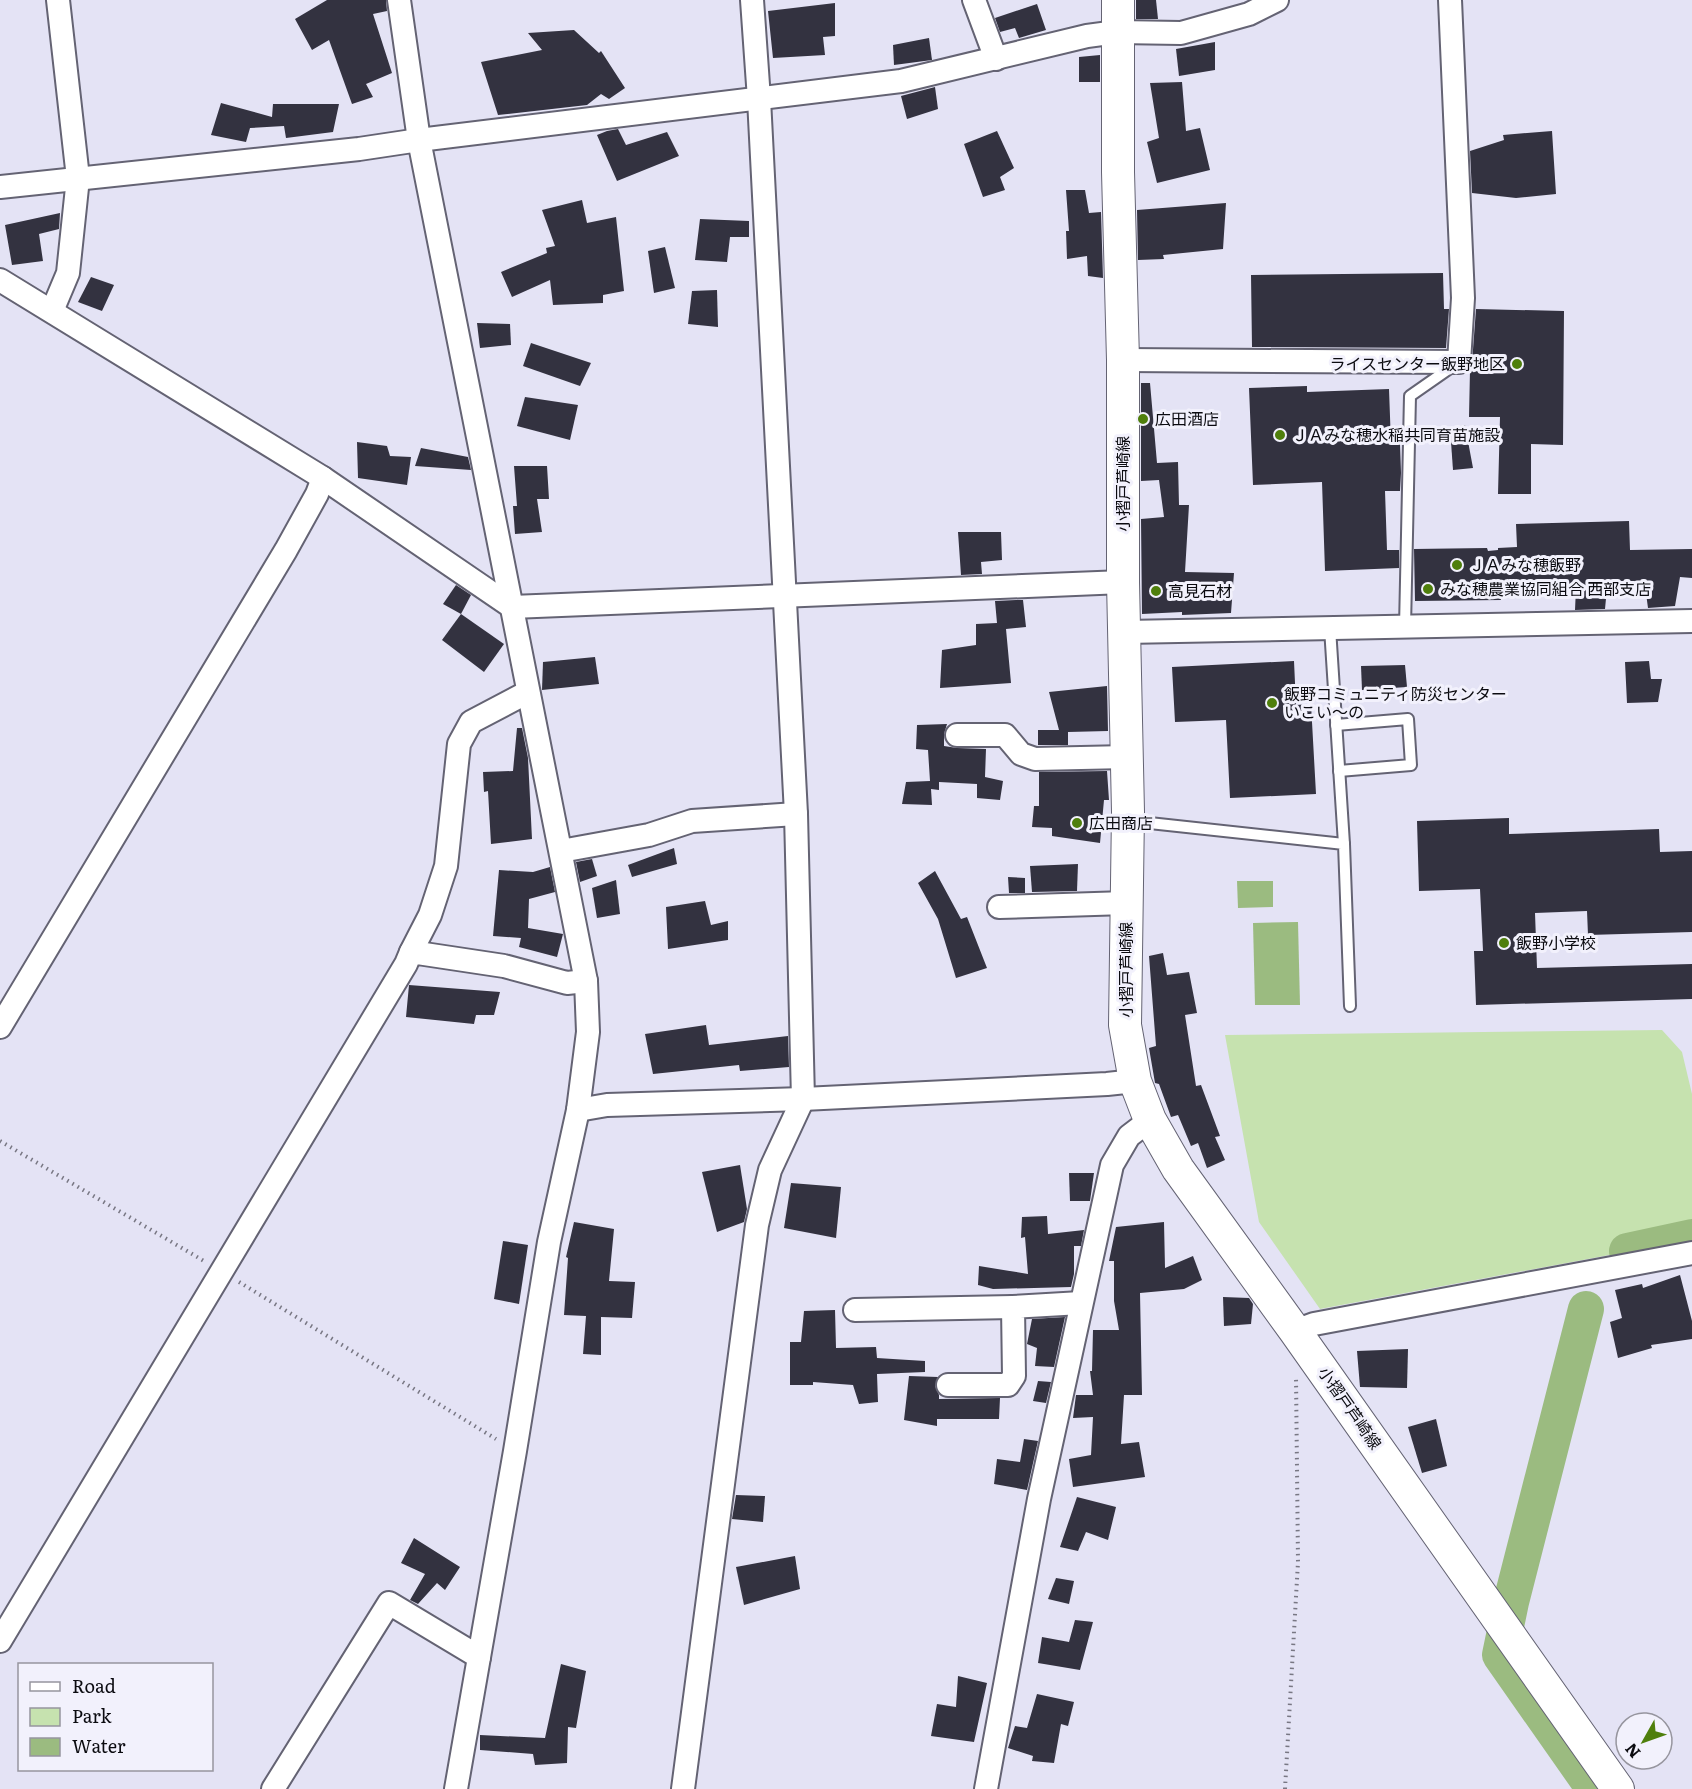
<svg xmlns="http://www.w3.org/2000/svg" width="1692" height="1789" font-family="Literata,'Noto Sans JP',serif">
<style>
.green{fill:#c6e2af}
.water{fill:#9bbb80}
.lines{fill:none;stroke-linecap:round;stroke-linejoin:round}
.river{stroke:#9bbb80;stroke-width:36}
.building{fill:#333240}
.lane-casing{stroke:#646373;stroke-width:14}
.street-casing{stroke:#646373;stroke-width:26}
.secondary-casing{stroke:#646373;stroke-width:34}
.path{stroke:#787783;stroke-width:4;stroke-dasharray:1.5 4.5;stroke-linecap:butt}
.lane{stroke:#fff;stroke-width:10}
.street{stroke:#fff;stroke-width:22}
.secondary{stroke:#fff;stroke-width:32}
.poi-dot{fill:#4f7f0c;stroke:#f2f1fc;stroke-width:2}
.labels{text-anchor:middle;stroke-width:6;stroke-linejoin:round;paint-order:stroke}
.poi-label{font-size:16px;fill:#0b0b10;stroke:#f2f1fc;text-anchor:start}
.street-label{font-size:16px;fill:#0b0b10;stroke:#f2f1fc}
</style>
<rect width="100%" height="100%" fill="#e4e3f5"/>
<polygon class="green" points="1662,1030 1682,1052 1692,1094 1692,1224 1623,1234 1615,1254 1320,1309 1259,1222 1225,1035"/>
<g class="water">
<polygon points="1237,881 1273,881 1273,907 1238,908"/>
<polygon points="1298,922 1300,1005 1255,1005 1253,923"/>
</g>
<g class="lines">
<g class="river">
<polyline points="1627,1251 1692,1237"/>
<polyline points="1586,1309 1511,1602 1500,1655 1594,1789"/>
</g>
</g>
<g class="building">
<polygon points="327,0 386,0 387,11 373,14 392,73 366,84 373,97 352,104 329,40 312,50 295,19"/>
<polygon points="1136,0 1156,0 1158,19 1136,19"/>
<polygon points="835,3 835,36 823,37 825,55 773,58 768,11"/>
<polygon points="1037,4 1046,30 1019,38 1015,28 1000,32 995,18"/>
<polygon points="574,30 599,53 601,51 625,88 609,99 601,94 587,105 498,115 481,62 542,50 528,33"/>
<polygon points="929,38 932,60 894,65 893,45"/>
<polygon points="1215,42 1215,70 1179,76 1176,49"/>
<polygon points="1100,55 1100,82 1079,82 1079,57"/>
<polygon points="1182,82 1186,131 1200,128 1210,170 1157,183 1147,142 1159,138 1150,83"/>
<polygon points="935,87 938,109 907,119 901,96"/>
<polygon points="221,103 272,117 273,104 339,104 333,132 286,138 284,126 250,128 246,142 211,135"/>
<polygon points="618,129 626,145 667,132 679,156 617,181 597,135 607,131"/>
<polygon points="997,131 1014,168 1000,177 1005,190 983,197 964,144"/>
<polygon points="1552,131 1556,194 1516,198 1472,193 1470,151 1504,140 1503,135"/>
<polygon points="1066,190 1085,190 1089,213 1101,212 1103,278 1088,276 1087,256 1067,259 1066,231 1069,231"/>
<polygon points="582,200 587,223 616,217 624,291 603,295 603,303 553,305 550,280 512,297 501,272 547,253 546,248 555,246 542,210"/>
<polygon points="1226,203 1223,249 1163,255 1164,259 1138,260 1137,210"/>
<polygon points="60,213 59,229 39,234 43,261 12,265 5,225"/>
<polygon points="700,219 749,221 749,237 730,237 727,262 695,260"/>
<polygon points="665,247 675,288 654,293 648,251"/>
<polygon points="1443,273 1444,309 1449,309 1446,348 1252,347 1251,275"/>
<polygon points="91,277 114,285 102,311 78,302"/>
<polygon points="717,290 718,327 688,324 692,291"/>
<polygon points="1476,309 1564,311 1563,445 1531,444 1531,494 1498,494 1500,417 1469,417 1470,370 1472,363"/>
<polygon points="477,323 510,324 511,345 480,348"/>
<polygon points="531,343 591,363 580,386 523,366"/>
<polygon points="1141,383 1150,383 1157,463 1178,462 1179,505 1189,505 1185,572 1234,573 1231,613 1182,615 1182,612 1142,614 1141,519 1164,517 1159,480 1141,481"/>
<polygon points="1307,386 1307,392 1389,389 1391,444 1400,444 1401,473 1400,491 1385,491 1387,550 1399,550 1399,568 1325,571 1322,482 1253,485 1249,388"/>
<polygon points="525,397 578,405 570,440 517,426"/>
<polygon points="1465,425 1473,468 1453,470 1450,428"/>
<polygon points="357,442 387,446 390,456 411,457 407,485 358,478"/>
<polygon points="421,448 468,457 471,470 415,466"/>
<polygon points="514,466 547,466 549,499 537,499 542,532 515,534 513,506 517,506"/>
<polygon points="1629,521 1630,550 1692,549 1692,578 1680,577 1675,606 1648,608 1645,586 1607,588 1605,609 1575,610 1576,588 1501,591 1501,600 1415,601 1414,549 1487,548 1488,551 1498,550 1498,548 1517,547 1516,524"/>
<polygon points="958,532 1001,532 1002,560 981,562 982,574 961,575"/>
<polygon points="456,585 471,595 461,614 443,604"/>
<polygon points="1016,600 1023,600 1026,627 1006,629 1011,683 940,688 942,650 976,645 976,624 997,623 995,601"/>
<polygon points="461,614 504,644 484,672 442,640"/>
<polygon points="595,657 599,684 542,690 543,662"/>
<polygon points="1294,661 1296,705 1311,704 1316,794 1230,798 1226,720 1175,722 1172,667"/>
<polygon points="1649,661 1651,679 1662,679 1658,702 1627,703 1625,662"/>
<polygon points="1405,665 1407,687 1362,690 1361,666"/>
<polygon points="1107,686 1108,731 1068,732 1068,745 1038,745 1038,730 1059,730 1049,692"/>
<polygon points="947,724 944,734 944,746 957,748 986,749 985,777 1003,781 1000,800 977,798 977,784 939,782 939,790 931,789 932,805 902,804 906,782 930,781 928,750 916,749 917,725"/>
<polygon points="517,728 522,728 528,758 532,839 491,844 488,791 484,792 483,772 513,771"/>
<polygon points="1107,771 1109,800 1104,800 1100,843 1052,836 1052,828 1032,827 1034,806 1039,806 1039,772"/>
<polygon points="1509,818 1509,834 1659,829 1660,852 1692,851 1692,932 1588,935 1587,911 1535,913 1537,968 1692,964 1692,999 1476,1005 1474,951 1483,951 1480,889 1419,891 1417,821"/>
<polygon points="674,848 677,864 632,877 628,865"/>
<polygon points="592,859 597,876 580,882 576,862"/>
<polygon points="1078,864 1077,891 1032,892 1030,866"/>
<polygon points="550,867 555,892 529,899 528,928 563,934 557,957 519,947 521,938 493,936 499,870 533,872"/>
<polygon points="935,871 961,919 967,917 987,968 956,978 938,919 918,883"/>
<polygon points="1008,877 1025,878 1025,893 1009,893"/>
<polygon points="616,880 620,914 597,918 592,888"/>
<polygon points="705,901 711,925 728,921 728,940 668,949 666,907"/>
<polygon points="1163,953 1167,975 1189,972 1197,1013 1185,1015 1196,1086 1201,1085 1220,1136 1215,1137 1225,1160 1207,1168 1198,1143 1191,1146 1178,1115 1171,1117 1159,1084 1155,1083 1149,1048 1156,1046 1149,956"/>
<polygon points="409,985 500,992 494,1015 476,1015 474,1024 406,1017"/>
<polygon points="706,1025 709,1045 788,1036 789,1067 740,1071 739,1065 653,1074 645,1034"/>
<polygon points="740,1165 747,1209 744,1222 717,1232 702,1172"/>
<polygon points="1069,1173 1094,1173 1090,1201 1070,1201"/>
<polygon points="791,1183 841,1187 836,1238 784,1228"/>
<polygon points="1047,1216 1048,1234 1084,1230 1081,1246 1074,1246 1074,1274 1071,1287 993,1289 978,1285 979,1266 1028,1274 1025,1237 1021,1238 1022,1217"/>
<polygon points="574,1222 614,1229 609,1281 635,1282 632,1318 601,1317 601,1355 583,1354 586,1316 564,1315 568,1258 566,1257"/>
<polygon points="1164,1222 1165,1268 1193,1256 1202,1280 1184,1289 1140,1293 1142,1395 1124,1395 1121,1444 1139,1442 1145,1477 1073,1487 1069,1459 1091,1455 1093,1417 1073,1418 1076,1395 1093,1395 1090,1371 1092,1371 1093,1330 1119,1330 1114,1301 1114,1261 1109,1261 1116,1227"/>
<polygon points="503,1241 528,1245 519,1304 494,1299"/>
<polygon points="1680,1275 1692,1321 1692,1339 1651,1345 1652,1348 1618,1358 1610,1322 1622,1318 1615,1290 1642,1284 1643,1288"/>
<polygon points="1223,1297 1249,1298 1253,1304 1251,1324 1224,1326"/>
<polygon points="835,1310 836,1348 876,1347 877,1358 925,1361 925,1372 877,1374 878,1402 859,1404 853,1385 813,1382 813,1385 790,1385 790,1342 801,1342 804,1311"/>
<polygon points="1065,1317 1054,1367 1035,1366 1037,1348 1027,1344 1032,1319"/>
<polygon points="1408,1349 1407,1388 1360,1387 1357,1351"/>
<polygon points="909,1376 938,1377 935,1386 939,1395 939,1399 1000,1398 999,1419 937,1419 937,1426 904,1420"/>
<polygon points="1038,1381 1051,1382 1046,1403 1033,1401"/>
<polygon points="1436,1419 1447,1466 1422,1473 1408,1427"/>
<polygon points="1024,1439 1038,1441 1027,1490 994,1484 997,1459 1020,1462"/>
<polygon points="736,1495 765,1496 763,1522 732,1519"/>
<polygon points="1077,1497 1116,1507 1108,1540 1086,1532 1078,1551 1060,1547"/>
<polygon points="414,1538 460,1567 445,1590 437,1583 418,1604 410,1600 425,1574 401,1563"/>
<polygon points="795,1556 800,1589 744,1605 736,1567"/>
<polygon points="1056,1578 1074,1581 1069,1604 1048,1599"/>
<polygon points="1075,1620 1093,1622 1080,1670 1038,1663 1042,1637 1069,1642"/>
<polygon points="561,1664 586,1671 576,1728 568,1727 567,1763 535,1765 533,1754 480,1750 480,1735 545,1738"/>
<polygon points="958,1676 987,1683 974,1742 931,1736 937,1704 956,1707"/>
<polygon points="1037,1694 1074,1702 1068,1726 1061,1724 1054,1763 1032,1761 1033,1756 1008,1748 1015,1726 1027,1728"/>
</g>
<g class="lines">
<g class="lane-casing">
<g id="lane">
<polyline points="1405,627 1410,396 1453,366"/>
<polyline points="1330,628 1344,844"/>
<polyline points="1336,725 1408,719 1411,765 1339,771"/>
<polyline points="1131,821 1344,844 1350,1006"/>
</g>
</g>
<g class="street-casing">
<g id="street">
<polyline points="399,0 419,140 586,981 588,1032 578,1110 549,1242 515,1451 456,1789"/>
<polyline points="974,0 996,59"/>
<polyline points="0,187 359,149 419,140 901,81 1087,36 1117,32 1181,33 1249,14 1277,0"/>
<polyline points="0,280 323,478 512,607 1123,582"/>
<polyline points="52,311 68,273 78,178 58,0"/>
<polyline points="1123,360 1459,362 1463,298 1450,0"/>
<polyline points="1125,632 1692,621"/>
<polyline points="957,735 1005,735 1021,754 1035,759 1127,757"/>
<polyline points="561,851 649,835 692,821 796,814"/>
<polyline points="999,907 1126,903"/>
<polyline points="411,952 430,915 446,866 459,744 471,722 528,692"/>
<polyline points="0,1027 286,550 317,494 323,478"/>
<polyline points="578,1110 607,1105 803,1099 1107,1084 1135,1081"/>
<polyline points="855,1310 1013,1307"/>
<polyline points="1295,1331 1314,1324 1692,1253"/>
<polyline points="948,1385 1008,1385 1014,1376 1013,1307 1081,1303"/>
<polyline points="0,1641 406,964 411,952 504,966 567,983 586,981"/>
<polyline points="273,1789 389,1603 479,1657"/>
<polyline points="683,1789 757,1225 770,1170 803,1099 796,814 759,99 752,0"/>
<polyline points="986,1789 1039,1499 1112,1165 1129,1136 1150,1120"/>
</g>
</g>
<g class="secondary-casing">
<polyline id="secondary" points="1118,0 1118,172 1123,360 1123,582 1128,812 1125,1025 1135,1081 1150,1120 1178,1169 1295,1331 1618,1789"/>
</g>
<g class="path">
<polyline points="0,1141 204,1261"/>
<polyline points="239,1282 496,1439"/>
<polyline points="1285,1789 1298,1562 1296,1376"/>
</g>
<use href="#lane" class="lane"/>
<use href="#street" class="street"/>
<use href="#secondary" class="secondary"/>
</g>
<g class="poi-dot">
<circle cx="1517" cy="364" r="6"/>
<circle cx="1143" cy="419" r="6"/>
<circle cx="1280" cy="435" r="6"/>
<circle cx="1457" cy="565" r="6"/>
<circle cx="1428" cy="589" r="6"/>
<circle cx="1156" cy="591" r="6"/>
<circle cx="1272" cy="703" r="6"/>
<circle cx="1077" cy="823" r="6"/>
<circle cx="1504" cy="943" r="6"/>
</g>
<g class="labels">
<g class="poi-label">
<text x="1505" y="370" text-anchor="end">ライスセンター飯野地区</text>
<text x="1155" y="425">広田酒店</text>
<text x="1292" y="441">ＪＡみな穂水稲共同育苗施設</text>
<text x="1469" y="571">ＪＡみな穂飯野</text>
<text x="1440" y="595">みな穂農業協同組合 西部支店</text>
<text x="1168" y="597">高見石材</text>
<text x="1284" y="700">飯野コミュニティ防災センター<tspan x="1284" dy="18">いこい～の</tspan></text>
<text x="1089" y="829">広田商店</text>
<text x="1516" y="949">飯野小学校</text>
</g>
<g class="street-label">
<text transform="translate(1123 484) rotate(-90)" y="6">小摺戸芦崎線</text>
<text transform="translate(1126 970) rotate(-90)" y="6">小摺戸芦崎線</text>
<text transform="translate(1350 1408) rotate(55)" y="6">小摺戸芦崎線</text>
</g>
</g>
<rect x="18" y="1663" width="195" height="108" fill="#f2f1fc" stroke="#96959e" stroke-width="1.5"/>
<rect x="30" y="1682" width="30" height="9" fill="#ffffff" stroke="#96959e" stroke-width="1.5"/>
<text x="72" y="1693" font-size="18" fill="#0b0b10">Road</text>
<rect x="30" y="1708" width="30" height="18" fill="#c6e2af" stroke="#96959e" stroke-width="1.5"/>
<text x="72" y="1723" font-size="18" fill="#0b0b10">Park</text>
<rect x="30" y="1738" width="30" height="18" fill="#9bbb80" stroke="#96959e" stroke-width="1.5"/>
<text x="72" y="1753" font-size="18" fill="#0b0b10">Water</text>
<g transform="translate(1644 1741) rotate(230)"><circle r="28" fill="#f2f1fc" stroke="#96959e" stroke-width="1.5"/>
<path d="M0-4.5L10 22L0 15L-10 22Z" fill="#4f7f0c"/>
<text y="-9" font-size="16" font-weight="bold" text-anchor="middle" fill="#0b0b10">N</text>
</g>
</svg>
